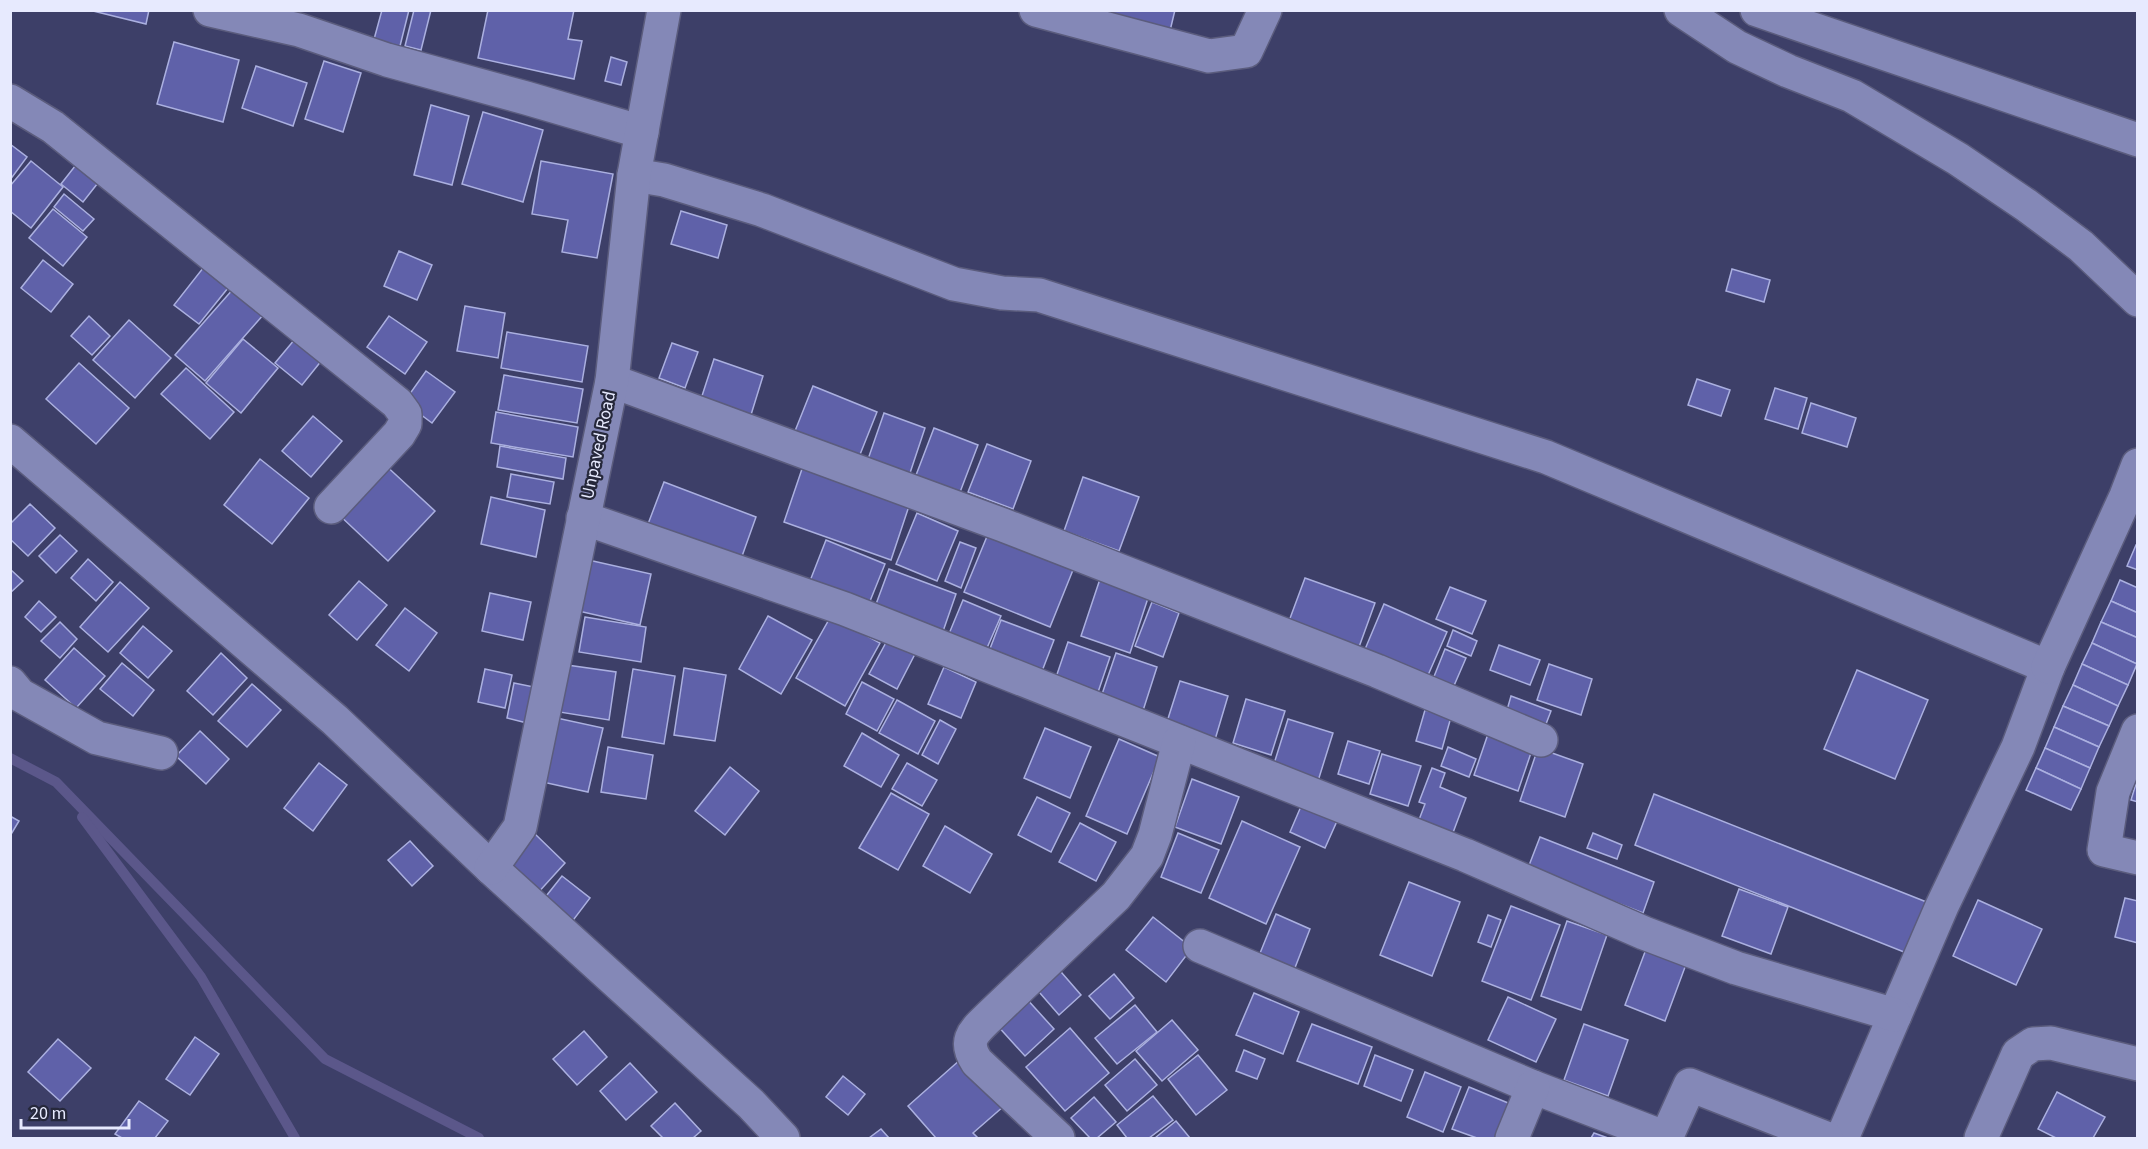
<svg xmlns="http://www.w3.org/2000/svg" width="2148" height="1149" font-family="'Source Sans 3',sans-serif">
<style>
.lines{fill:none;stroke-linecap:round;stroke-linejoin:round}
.stream{stroke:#5b578a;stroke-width:10}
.building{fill:#5f61a9;stroke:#abb0e0;stroke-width:1.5}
.minor-casing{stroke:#5b5c7d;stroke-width:36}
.minor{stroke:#8488b7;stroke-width:33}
.labels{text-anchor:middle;stroke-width:4.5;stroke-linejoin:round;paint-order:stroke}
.street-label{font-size:18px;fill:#e7eafe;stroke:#26283b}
</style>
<rect width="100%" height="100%" fill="#3d3f68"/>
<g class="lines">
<g class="stream">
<polyline points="10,758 56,782 325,1059 479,1138"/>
<polyline points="82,817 201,977 295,1138"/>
</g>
</g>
<g class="building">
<polygon points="89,10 149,10 146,24"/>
<polygon points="382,10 409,10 399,50 373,43"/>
<polygon points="414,10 431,10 421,50 405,46"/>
<polygon points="488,10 574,10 568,39 582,41 574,79 478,58"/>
<polygon points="1085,10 1175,10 1169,35"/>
<polygon points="174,42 239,60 223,122 157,104"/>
<polygon points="611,57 627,62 621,85 605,81"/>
<polygon points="324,61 361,73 343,132 305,119"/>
<polygon points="256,66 307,83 293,126 242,108"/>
<polygon points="431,105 469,116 452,185 414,175"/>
<polygon points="483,112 543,130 523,202 462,184"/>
<polygon points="10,144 27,157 10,180"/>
<polygon points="31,161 63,187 31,228 10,211 10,186"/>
<polygon points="79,161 101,179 83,202 61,184"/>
<polygon points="541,161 613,174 597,258 562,252 568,220 532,214"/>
<polygon points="64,194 94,219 83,231 54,207"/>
<polygon points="53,209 87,237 63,266 29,238"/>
<polygon points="681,211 727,225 718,258 671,244"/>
<polygon points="399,251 432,265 417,300 384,286"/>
<polygon points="43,260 73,284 51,312 21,288"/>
<polygon points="207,263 232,283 199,324 174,305"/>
<polygon points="1732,269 1770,280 1764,302 1726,291"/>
<polygon points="234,288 264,314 205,381 175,355"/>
<polygon points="465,306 505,313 498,358 457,351"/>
<polygon points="89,316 110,336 92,355 71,336"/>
<polygon points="389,316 427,342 405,374 367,347"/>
<polygon points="129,320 171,358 135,398 93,360"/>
<polygon points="507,332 588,346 582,382 501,368"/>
<polygon points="300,333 326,355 302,385 275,363"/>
<polygon points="243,339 278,368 241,413 206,383"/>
<polygon points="672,343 698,352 685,388 659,378"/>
<polygon points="714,359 763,376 750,418 700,402"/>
<polygon points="79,363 129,408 96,444 46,399"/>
<polygon points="186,368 234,412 210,439 161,394"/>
<polygon points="426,371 455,392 432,423 404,402"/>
<polygon points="504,375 583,389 577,423 498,410"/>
<polygon points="1697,379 1730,390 1721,416 1688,405"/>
<polygon points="813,386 877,412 859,457 795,431"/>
<polygon points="1775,388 1807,398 1798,429 1765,419"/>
<polygon points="1811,403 1856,418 1847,447 1802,433"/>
<polygon points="496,412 578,427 573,457 491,443"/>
<polygon points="884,413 925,428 908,479 866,465"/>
<polygon points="313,416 342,441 311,477 282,451"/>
<polygon points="934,428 978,445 957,500 913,483"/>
<polygon points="987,444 1031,461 1013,509 968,492"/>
<polygon points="500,446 566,458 563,479 497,467"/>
<polygon points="260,459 309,498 272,544 224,505"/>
<polygon points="382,462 435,511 388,561 336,512"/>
<polygon points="803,466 910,503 891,560 784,522"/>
<polygon points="511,474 554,482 550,504 507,497"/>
<polygon points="1083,477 1139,497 1119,551 1064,531"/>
<polygon points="664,482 756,517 741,559 648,524"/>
<polygon points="491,497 545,510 536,557 481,544"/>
<polygon points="30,504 55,528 28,556 10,539 10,524"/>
<polygon points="917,513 958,531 937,581 896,564"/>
<polygon points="988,534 1073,570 1050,627 964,592"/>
<polygon points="60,535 77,551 56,573 39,556"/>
<polygon points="826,540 885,564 866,611 808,586"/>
<polygon points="960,542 976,548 961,588 945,581"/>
<polygon points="2136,545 2138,546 2138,570 2127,566"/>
<polygon points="88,559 113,582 96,601 71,578"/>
<polygon points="584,559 651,574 640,625 574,610"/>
<polygon points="10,569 23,581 10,593"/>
<polygon points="889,569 956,594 940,640 872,615"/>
<polygon points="1305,578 1375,603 1359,647 1289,621"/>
<polygon points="1100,579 1149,595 1130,653 1081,636"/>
<polygon points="2120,580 2138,588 2138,613 2111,601"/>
<polygon points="359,581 387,605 357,640 329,615"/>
<polygon points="120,582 149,608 108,652 80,627"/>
<polygon points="1450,587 1486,601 1472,634 1436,619"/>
<polygon points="490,593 531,602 523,640 482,631"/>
<polygon points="963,600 1001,616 983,657 946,641"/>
<polygon points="39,601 56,617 41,632 25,617"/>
<polygon points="2111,601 2138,613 2138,638 2101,622"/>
<polygon points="1152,602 1179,613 1163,657 1135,646"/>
<polygon points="1384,604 1447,632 1425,682 1363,654"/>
<polygon points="405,608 437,633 409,671 376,645"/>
<polygon points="768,616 812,640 781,694 739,669"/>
<polygon points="831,616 880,643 845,706 796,678"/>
<polygon points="585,617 646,627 641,662 579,652"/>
<polygon points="1001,620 1054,640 1039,679 986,659"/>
<polygon points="60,622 77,639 60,658 41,641"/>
<polygon points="2101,622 2138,638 2137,664 2092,643"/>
<polygon points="143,626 172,651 148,678 120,653"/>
<polygon points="1453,630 1477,641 1471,656 1447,646"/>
<polygon points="889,637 916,652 897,689 869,674"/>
<polygon points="1068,642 1110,657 1095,701 1053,686"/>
<polygon points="2092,643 2137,664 2128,685 2082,664"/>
<polygon points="1499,645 1540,660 1530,685 1490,670"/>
<polygon points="74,648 105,676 76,708 45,680"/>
<polygon points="1445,649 1466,658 1453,688 1433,679"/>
<polygon points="221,653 247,678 213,715 187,691"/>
<polygon points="1116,653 1157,667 1140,720 1098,706"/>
<polygon points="122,663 154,690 133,716 100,689"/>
<polygon points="560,664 616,672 609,720 553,711"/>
<polygon points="1549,664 1592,679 1581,715 1537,700"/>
<polygon points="2082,664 2128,685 2118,706 2073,685"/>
<polygon points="944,667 976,682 961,718 928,704"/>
<polygon points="684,668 726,675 715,741 674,735"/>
<polygon points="485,669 512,675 505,708 478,702"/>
<polygon points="633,669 675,676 664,744 622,737"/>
<polygon points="1857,670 1928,700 1895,779 1824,749"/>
<polygon points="1180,681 1228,696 1214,743 1165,728"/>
<polygon points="862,682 894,699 877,731 846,714"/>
<polygon points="514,683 539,688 531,724 507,718"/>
<polygon points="252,684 281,710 247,747 218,721"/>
<polygon points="2073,685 2118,706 2109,726 2063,706"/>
<polygon points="1511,696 1551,711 1546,724 1507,710"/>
<polygon points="1246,699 1285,711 1271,755 1233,743"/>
<polygon points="897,700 935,721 918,754 879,733"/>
<polygon points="2063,706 2109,726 2099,747 2054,727"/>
<polygon points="1425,710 1451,717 1442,749 1416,741"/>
<polygon points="552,717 603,728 588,792 538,781"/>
<polygon points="1288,719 1333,733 1318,781 1273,767"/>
<polygon points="940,720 956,729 938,764 922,755"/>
<polygon points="2054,727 2099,747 2090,768 2045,748"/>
<polygon points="1045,728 1091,747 1070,798 1024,778"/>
<polygon points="200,731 229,759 206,784 176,756"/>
<polygon points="1489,731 1533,747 1518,791 1474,775"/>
<polygon points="862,733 899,755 881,787 844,766"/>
<polygon points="1119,739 1160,757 1127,834 1086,816"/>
<polygon points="1348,741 1380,751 1369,784 1338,774"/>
<polygon points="608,747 653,755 646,799 601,792"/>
<polygon points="1448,747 1476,759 1469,777 1441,766"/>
<polygon points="1538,748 1583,764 1565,817 1520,801"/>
<polygon points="2045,748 2090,768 2081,789 2036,768"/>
<polygon points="1382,754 1421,766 1408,806 1370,794"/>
<polygon points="319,763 347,785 313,831 284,808"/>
<polygon points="907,763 937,780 922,806 892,789"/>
<polygon points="730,767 759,791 725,835 695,811"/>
<polygon points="1432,768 1445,773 1440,787 1466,798 1451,838 1417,825 1425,804 1419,802"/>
<polygon points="2036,768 2081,789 2071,810 2026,790"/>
<polygon points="2138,777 2138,802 2131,800"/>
<polygon points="1192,779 1239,797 1221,844 1175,827"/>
<polygon points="891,793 929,814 898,870 859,848"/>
<polygon points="1654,794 1929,903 1909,954 1635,845"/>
<polygon points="1037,797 1070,813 1051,852 1018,835"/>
<polygon points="1302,804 1337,821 1325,848 1290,832"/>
<polygon points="10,816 19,821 10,836"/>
<polygon points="1242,821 1300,847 1266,924 1209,898"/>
<polygon points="1080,823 1116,842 1096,881 1059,862"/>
<polygon points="945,826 992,854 970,893 923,866"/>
<polygon points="1178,833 1219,850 1201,893 1161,877"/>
<polygon points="1593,833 1622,845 1617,859 1587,848"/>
<polygon points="535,834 565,863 536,895 505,864"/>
<polygon points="1540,837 1654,882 1643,913 1528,868"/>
<polygon points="410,841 433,866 412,886 388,860"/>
<polygon points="562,876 590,898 571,923 543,900"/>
<polygon points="1409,882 1460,902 1432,976 1380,955"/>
<polygon points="1739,889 1788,907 1771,954 1722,936"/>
<polygon points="2125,898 2138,901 2138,943 2115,937"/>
<polygon points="1978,900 2042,929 2016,985 1953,956"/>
<polygon points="1511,906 1560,925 1531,1000 1482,981"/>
<polygon points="1276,914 1310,929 1291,978 1256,963"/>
<polygon points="1488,915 1501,920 1491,947 1478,942"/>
<polygon points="1153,917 1192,948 1166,982 1126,950"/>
<polygon points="1567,921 1607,935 1581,1010 1541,996"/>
<polygon points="1648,944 1688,959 1665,1021 1625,1005"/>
<polygon points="1055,965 1081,995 1059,1015 1033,985"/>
<polygon points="1114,974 1134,998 1110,1019 1089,996"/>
<polygon points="1254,993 1299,1012 1283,1054 1236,1035"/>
<polygon points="1025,997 1054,1029 1025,1056 996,1024"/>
<polygon points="1508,997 1556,1019 1536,1062 1488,1040"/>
<polygon points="1135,1005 1157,1032 1117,1064 1095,1038"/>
<polygon points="1172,1020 1198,1050 1162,1081 1136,1051"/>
<polygon points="1312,1024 1372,1047 1358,1084 1297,1061"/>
<polygon points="1584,1024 1628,1040 1608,1096 1564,1080"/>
<polygon points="1070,1028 1109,1073 1065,1111 1026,1067"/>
<polygon points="584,1031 607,1057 577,1085 553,1059"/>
<polygon points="195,1037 219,1054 190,1095 166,1079"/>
<polygon points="58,1039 91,1068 60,1101 28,1072"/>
<polygon points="1244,1050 1265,1059 1257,1079 1236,1071"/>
<polygon points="1198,1055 1227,1090 1196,1115 1168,1079"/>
<polygon points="1375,1055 1413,1070 1401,1101 1364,1086"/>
<polygon points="961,1059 1004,1106 973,1133 978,1138 936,1138 908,1106"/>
<polygon points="1135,1059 1157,1085 1127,1111 1105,1085"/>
<polygon points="630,1063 657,1092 626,1120 600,1091"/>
<polygon points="1425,1072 1461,1087 1443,1132 1407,1117"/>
<polygon points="843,1076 865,1094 848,1115 826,1097"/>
<polygon points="1469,1087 1513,1105 1500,1138 1477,1138 1452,1129"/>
<polygon points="2057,1092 2105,1117 2093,1138 2056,1138 2038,1129"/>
<polygon points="1153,1096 1173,1120 1149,1138 1127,1138 1117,1125"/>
<polygon points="1094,1097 1116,1122 1097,1138 1090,1138 1071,1118"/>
<polygon points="139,1101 168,1121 155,1138 122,1138 115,1134"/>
<polygon points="675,1103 701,1131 693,1138 663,1138 651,1126"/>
<polygon points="1176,1121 1190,1138 1155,1138"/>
<polygon points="881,1129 889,1138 869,1138"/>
<polygon points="1594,1133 1608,1138 1591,1138"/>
</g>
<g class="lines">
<g class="minor-casing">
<g id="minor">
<polyline points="210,10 299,30 387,60 526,98 642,132"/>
<polyline points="1036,10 1209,56 1246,51 1265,10"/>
<polyline points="1681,10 1737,47 1788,71 1852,96 1958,159 2026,205 2081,246 2138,300"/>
<polyline points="1757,10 2138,140"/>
<polyline points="10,101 53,127 397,403 405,414 405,424 399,434 331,507"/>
<polyline points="634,175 664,180 762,210 954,284 1002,293 1039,295 1546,457 2048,667 2018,747 1942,906 1842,1138"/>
<polyline points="612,381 1003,525 1377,671 1541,740"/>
<polyline points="10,441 335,720 491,868 751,1104 783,1138"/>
<polyline points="583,518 845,609 1465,855 1644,933 1736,968 1895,1015"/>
<polyline points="2048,667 2126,496 2138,465"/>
<polyline points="10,683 20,695 97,738 161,753"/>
<polyline points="2138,731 2113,792 2104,850 2138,858"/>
<polyline points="491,868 520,827 612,381 634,175 664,10"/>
<polyline points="1200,946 1533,1087 1666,1138 1690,1085 1826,1138"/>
<path d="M1058,1138L977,1062C962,1039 975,1031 991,1015L1116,896L1147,856L1155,835L1179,742"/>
<polyline points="1512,1138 1533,1087"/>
<polyline points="1981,1138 2018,1054 2033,1044 2051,1043 2138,1064"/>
</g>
</g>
<use href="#minor" class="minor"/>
</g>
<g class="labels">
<g class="street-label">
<text transform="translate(598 445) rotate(-78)" y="6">Unpaved Road</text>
</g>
</g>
<rect width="2148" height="1149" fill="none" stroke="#e7eafe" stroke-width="24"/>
<path d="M21 1119v9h108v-9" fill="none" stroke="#e7eafe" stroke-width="3"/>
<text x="30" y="1119" font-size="18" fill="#e7eafe" stroke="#26283b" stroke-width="4.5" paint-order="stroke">20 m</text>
</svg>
